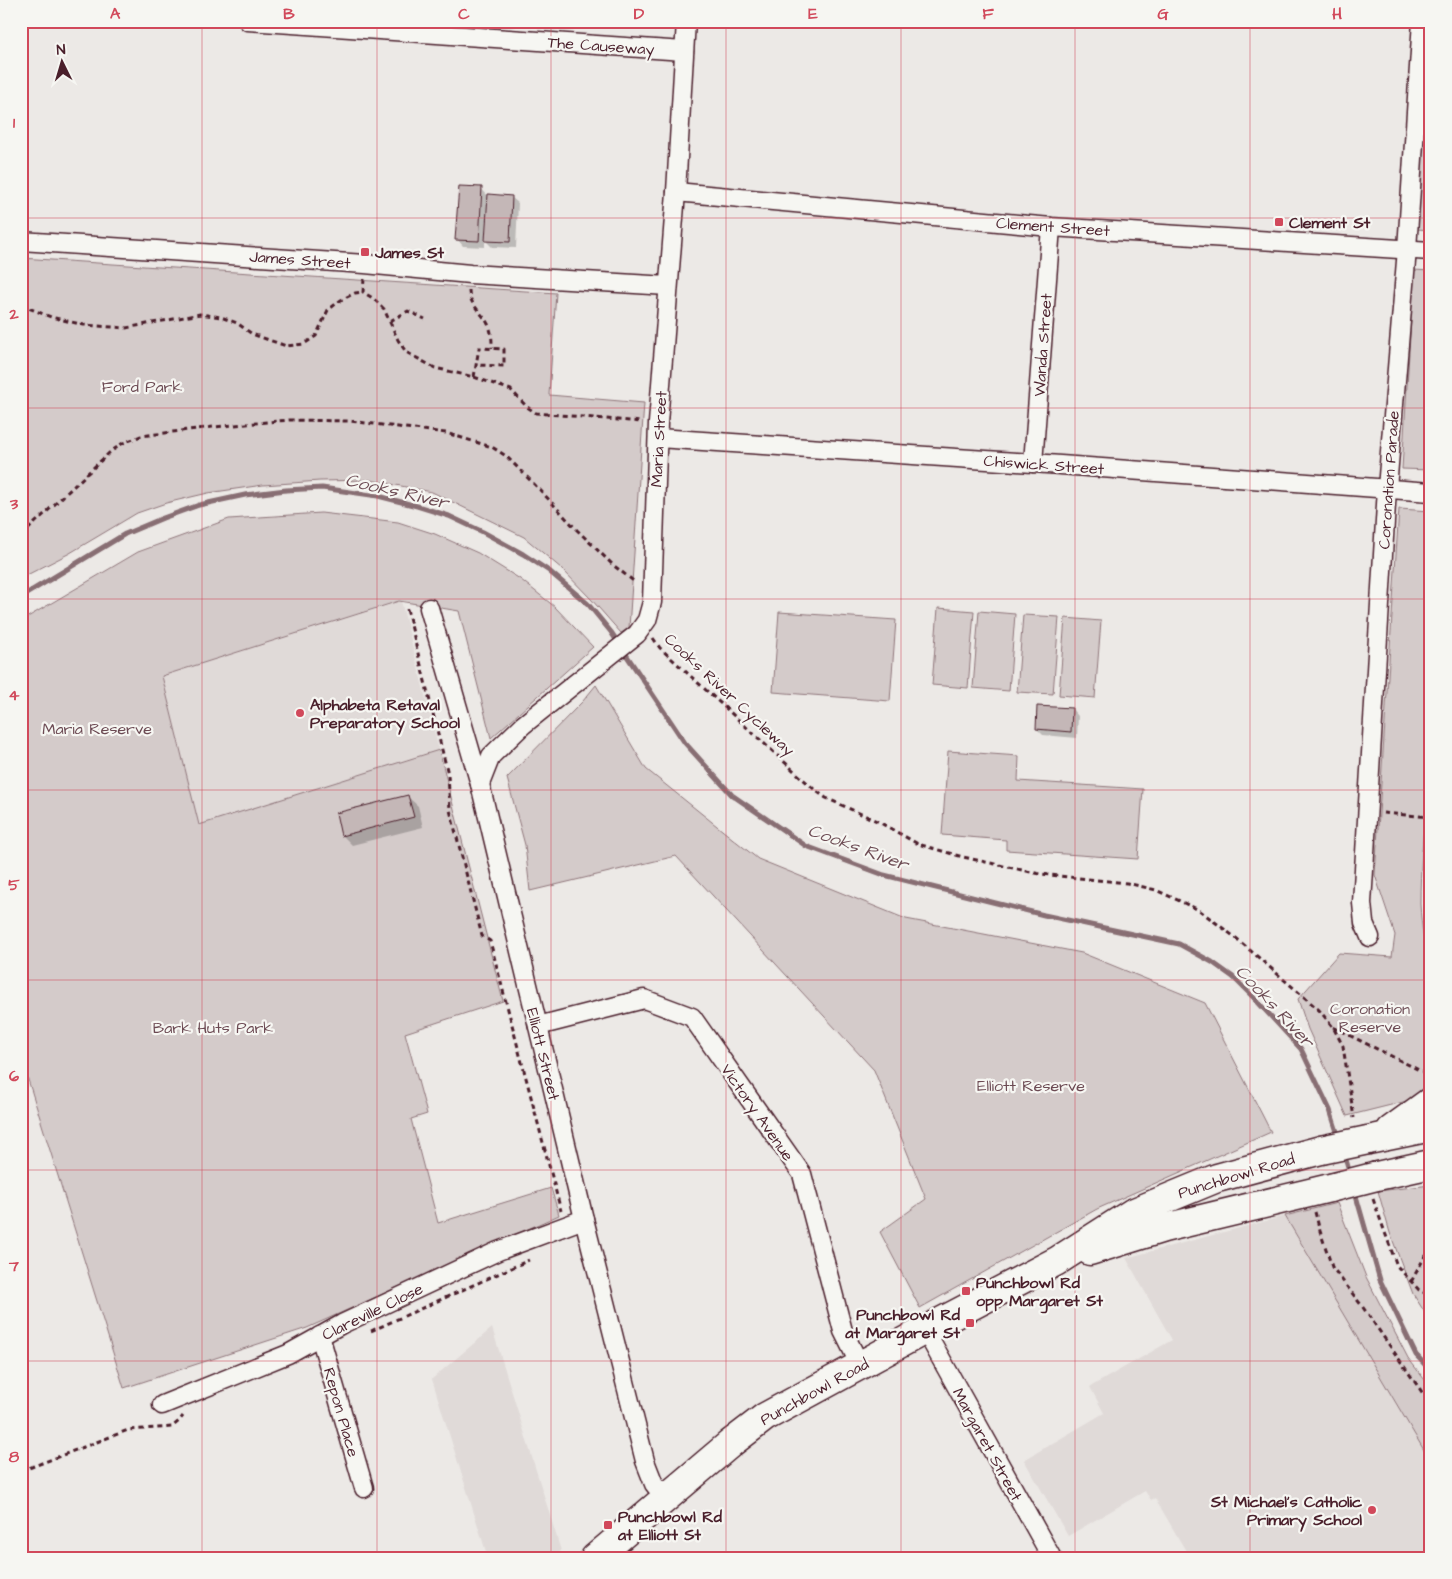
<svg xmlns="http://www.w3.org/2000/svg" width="1452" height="1579" font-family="'Architects Daughter',sans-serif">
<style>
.built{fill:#e0dad8}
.green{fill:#d4cbca;stroke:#8f757a}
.shadow{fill:#0003}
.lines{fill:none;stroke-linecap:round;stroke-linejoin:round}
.stream{stroke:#886e73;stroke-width:5}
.building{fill:#c4b7b7;stroke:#4a1f2b}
.street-casing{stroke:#4a1f2b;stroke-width:21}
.primary-casing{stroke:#4a1f2b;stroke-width:31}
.path{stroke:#4a1f2b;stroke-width:3;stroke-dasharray:5 4;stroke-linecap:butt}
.street{stroke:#f6f6f2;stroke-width:18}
.primary{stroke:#f6f6f2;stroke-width:28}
.primary-bridge-casing{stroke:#4a1f2b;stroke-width:31;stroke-linecap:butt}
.primary-bridge{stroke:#f6f6f2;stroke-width:28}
.grid{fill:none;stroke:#d1495b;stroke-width:1;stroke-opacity:0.55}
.poi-dot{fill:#d1495b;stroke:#f6f6f2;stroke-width:2}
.labels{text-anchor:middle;stroke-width:4.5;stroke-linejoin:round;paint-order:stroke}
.street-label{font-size:16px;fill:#4a1f2b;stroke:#f6f6f2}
.poi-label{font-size:16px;font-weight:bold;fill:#4a1f2b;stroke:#f6f6f2;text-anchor:start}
.park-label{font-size:16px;fill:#6c4a53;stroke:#f6f6f2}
.water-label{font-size:18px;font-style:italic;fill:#6e4d55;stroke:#f6f6f2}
.neatline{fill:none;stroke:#d1495b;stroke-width:2}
.grid-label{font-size:16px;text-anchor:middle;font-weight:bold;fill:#d1495b}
</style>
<rect width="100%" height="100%" fill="#ece9e6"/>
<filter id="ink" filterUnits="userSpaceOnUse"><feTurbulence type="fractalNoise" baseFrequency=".02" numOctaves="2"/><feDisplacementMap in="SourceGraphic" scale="10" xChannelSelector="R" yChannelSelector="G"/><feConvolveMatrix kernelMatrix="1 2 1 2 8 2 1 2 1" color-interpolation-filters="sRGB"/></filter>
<g filter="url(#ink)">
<g class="built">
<polygon points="401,601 439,750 199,825 162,676"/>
<polygon points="1285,1216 1431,1462 1431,1558 1190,1558 1155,1498 1151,1500 1145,1491 1068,1536 1024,1460 1104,1413 1090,1387 1172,1340 1126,1258"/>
<polygon points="492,1328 561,1551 554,1558 488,1558 432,1379"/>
</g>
<g class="green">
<polygon points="1429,21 1431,21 1431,230 1417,229"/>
<polygon points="21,258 556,293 549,395 644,403 629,628 621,633 591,599 562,569 524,537 432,492 370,480 320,481 263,485 208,493 166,503 137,513 70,553 21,578"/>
<polygon points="1414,270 1431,271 1431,470 1402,469"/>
<path d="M1399,509L1431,511V797L1427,799C1423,833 1420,869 1420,904C1421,926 1426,955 1431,977V1081L1415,1099L1347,1116L1308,1029L1298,999L1339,953L1392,957L1395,935L1375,875Z"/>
<polygon points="321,513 398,522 435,534 478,553 520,579 555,607 593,647 491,738 459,611 399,601 162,676 199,825 439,750 503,1001 405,1033 427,1114 411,1119 438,1223 551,1188 559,1215 307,1328 124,1388 21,1057 21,621 138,552 229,519"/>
<polygon points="938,608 974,611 968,688 932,685"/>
<polygon points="979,611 1015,614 1009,691 973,688"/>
<polygon points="779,612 896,620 890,701 773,692"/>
<polygon points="1023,615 1059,617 1053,694 1017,692"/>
<polygon points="1065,618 1101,621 1095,698 1059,695"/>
<polygon points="596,685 646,769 758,859 906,919 1082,953 1205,1003 1271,1132 1097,1209 920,1308 880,1232 926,1199 874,1070 676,856 530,891 525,845 507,778 583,701"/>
<polygon points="948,751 1019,756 1018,781 1143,789 1138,859 1006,850 1006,840 942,835"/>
<polygon points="1431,1185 1431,1322 1413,1294 1390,1233 1378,1191"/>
<polygon points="1337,1203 1366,1277 1408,1358 1431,1388 1431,1462 1285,1216"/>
</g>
<g class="shadow">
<polygon points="481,188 487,195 511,197 518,203 516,248 492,247 485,240 485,247 463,246 457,239"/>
<polygon points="1072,709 1078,716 1077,738 1043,735 1037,729"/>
<polygon points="408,797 418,806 423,827 352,845 342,835"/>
</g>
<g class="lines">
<g class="stream">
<polyline points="21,597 125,534 163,518 199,505 245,495 286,490 322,488 378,496 417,506 449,516 483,532 523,554 549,571 588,604 611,632 685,743 732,795 806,846 884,875 1044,915 1179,944 1212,962 1233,977 1255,999 1301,1049 1330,1110 1339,1138"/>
<polyline points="1344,1153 1350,1174"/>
<polyline points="1354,1189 1380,1280 1416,1355 1431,1371"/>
</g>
</g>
<g class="building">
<polygon points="459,186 482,187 479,241 455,240"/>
<polygon points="488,194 512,196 510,242 485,241"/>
<polygon points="1037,706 1072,708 1071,732 1036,729"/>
<polygon points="408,795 414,817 341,836 336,813"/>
</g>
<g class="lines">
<g class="street-casing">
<g id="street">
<polyline points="248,21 684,51"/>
<polyline points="676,192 1051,227 1431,251"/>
<polyline points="21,241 365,264 470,274 668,286"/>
<polyline points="658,438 1033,463 1431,492"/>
<polyline points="1033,463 1051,227"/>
<polyline points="429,608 480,784 584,1219 645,1461 654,1484 665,1498"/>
<polyline points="480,784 491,756 523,725 637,634 647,620 652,602 658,423 676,192 686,21"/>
<polyline points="1370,937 1364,923 1362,903 1387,488 1407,249 1422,21"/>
<polyline points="538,1026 644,999 692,1017 802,1174 843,1331 860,1365"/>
<polyline points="925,1330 1052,1558"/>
<polyline points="320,1336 364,1488"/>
<polyline points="162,1405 288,1354 342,1324 498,1251 584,1219"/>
</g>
</g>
<g class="primary-casing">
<g id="primary">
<polyline points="1391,1130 1431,1101"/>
<polyline points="1368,1140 1431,1127"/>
<polyline points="1377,1176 1431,1164"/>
<polyline points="1090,1251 1164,1228 1330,1188"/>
<polyline points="595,1558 731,1443 765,1417 925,1330 1057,1261 1132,1213 1217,1178 1321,1150"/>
</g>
</g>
<g class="path">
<polyline points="364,279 363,292 374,299 384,309 398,340 406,352 435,368 474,377 511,390 527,407 536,413 642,422"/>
<path d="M469,290C469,305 482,312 488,324C492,332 492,340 492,348"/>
<polyline points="21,305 51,317 84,325 126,328 200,314 221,317 237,323 252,334 286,346 304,344 316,336 328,310 341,300 355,293 363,292"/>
<polyline points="390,321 408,311 425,319"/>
<polyline points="474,377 479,348 504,349 504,366 477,365"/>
<polyline points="21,536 109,453 123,443 141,436 213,427 289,420 350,421 446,433 492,447 506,456 540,490 577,530 613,565 636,583"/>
<polyline points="407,609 448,774 450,810 482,936 490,941 561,1211"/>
<polyline points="653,638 660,648 815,790 826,798 879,822 918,844 963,857 1040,874 1127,883 1156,890 1199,910 1236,938 1319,1010 1333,1027 1343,1046 1354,1118"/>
<polyline points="1383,813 1429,817"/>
<polyline points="1333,1027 1431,1076"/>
<polyline points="1373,1199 1397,1266 1419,1290 1431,1296"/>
<polyline points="1315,1212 1320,1231 1332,1267 1362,1306 1431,1405"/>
<polyline points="1411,1282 1424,1258 1431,1251"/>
<polyline points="371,1331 529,1260"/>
<polyline points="21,1471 128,1430 172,1427 179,1421 183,1416"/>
</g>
<use href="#street" class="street"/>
<use href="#primary" class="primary"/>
<g class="primary-bridge-casing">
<g id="primary-bridge">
<polyline points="1321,1150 1368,1140"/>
<polyline points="1330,1188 1377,1176"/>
</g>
</g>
<use href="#primary-bridge" class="primary-bridge"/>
</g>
</g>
<path class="grid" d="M202,21V1558M377,21V1558M551,21V1558M726,21V1558M901,21V1558M1075,21V1558M1250,21V1558M21,218H1431M21,408H1431M21,599H1431M21,790H1431M21,980H1431M21,1170H1431M21,1361H1431"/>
<g class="poi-dot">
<rect x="1274" y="217" width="10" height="10" rx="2.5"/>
<rect x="360" y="247" width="10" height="10" rx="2.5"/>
<circle cx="300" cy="713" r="5"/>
<rect x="961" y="1286" width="10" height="10" rx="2.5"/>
<rect x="965" y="1318" width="10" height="10" rx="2.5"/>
<circle cx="1372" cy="1510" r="5"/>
<rect x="603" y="1520" width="10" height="10" rx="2.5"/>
</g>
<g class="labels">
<g class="street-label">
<text transform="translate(601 45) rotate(4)" y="6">The Causeway</text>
<text transform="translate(1053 226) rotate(4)" y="6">Clement Street</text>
<text transform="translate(300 259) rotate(4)" y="6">James Street</text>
<text transform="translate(1042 345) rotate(-86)" y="6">Wanda Street</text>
<text transform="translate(658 439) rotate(-87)" y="6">Maria Street</text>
<text transform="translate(1044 464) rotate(4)" y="6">Chiswick Street</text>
<text transform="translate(1388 480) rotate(-86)" y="6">Coronation Parade</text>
<text transform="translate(730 694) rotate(43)" y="6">Cooks River Cycleway</text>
<text transform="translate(544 1054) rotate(76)" y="6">Elliott Street</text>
<text transform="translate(758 1112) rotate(55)" y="6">Victory Avenue</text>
<text transform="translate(1236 1175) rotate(-17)" y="6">Punchbowl Road</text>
<text transform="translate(372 1311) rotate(-26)" y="6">Clareville Close</text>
<text transform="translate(814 1391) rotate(-29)" y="6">Punchbowl Road</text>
<text transform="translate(342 1412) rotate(74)" y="6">Repon Place</text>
<text transform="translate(988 1444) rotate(61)" y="6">Margaret Street</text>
</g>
<g class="poi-label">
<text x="1289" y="228">Clement St</text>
<text x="375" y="258">James St</text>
<text x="310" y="710">Alphabeta Retaval<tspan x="310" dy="18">Preparatory School</tspan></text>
<text x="976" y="1288">Punchbowl Rd<tspan x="976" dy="18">opp Margaret St</tspan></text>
<text x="960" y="1320" text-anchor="end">Punchbowl Rd<tspan x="960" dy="18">at Margaret St</tspan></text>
<text x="1362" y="1507" text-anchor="end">St Michael's Catholic<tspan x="1362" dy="18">Primary School</tspan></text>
<text x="618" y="1522">Punchbowl Rd<tspan x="618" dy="18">at Elliott St</tspan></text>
</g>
<g class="park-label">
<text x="142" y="392">Ford Park</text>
<text x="97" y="734">Maria Reserve</text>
<text x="1370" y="1014">Coronation<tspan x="1370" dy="18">Reserve</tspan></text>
<text x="213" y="1033">Bark Huts Park</text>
<text x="1031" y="1091">Elliott Reserve</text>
</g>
<g class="water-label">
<text transform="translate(397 491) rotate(13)" y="6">Cooks River</text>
<text transform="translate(858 847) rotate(20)" y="6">Cooks River</text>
<text transform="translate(1275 1006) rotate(47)" y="6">Cooks River</text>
</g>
</g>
<rect width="1452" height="1579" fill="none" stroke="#f6f6f2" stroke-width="55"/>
<g transform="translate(62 62) rotate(355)" stroke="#f6f6f2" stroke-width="4" paint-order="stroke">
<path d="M0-4L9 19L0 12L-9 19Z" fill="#4a1f2b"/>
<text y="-8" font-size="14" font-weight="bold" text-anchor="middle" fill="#4a1f2b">N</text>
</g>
<rect x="28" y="28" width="1396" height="1524" class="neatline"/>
<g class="grid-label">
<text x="115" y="19">A</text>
<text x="289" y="19">B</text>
<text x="464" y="19">C</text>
<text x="639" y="19">D</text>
<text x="813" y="19">E</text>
<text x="988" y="19">F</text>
<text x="1163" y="19">G</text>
<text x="1337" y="19">H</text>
<text x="14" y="128">1</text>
<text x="14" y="319">2</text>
<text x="14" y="509">3</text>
<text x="14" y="700">4</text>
<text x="14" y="890">5</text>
<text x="14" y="1081">6</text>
<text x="14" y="1271">7</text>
<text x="14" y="1462">8</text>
</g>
</svg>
